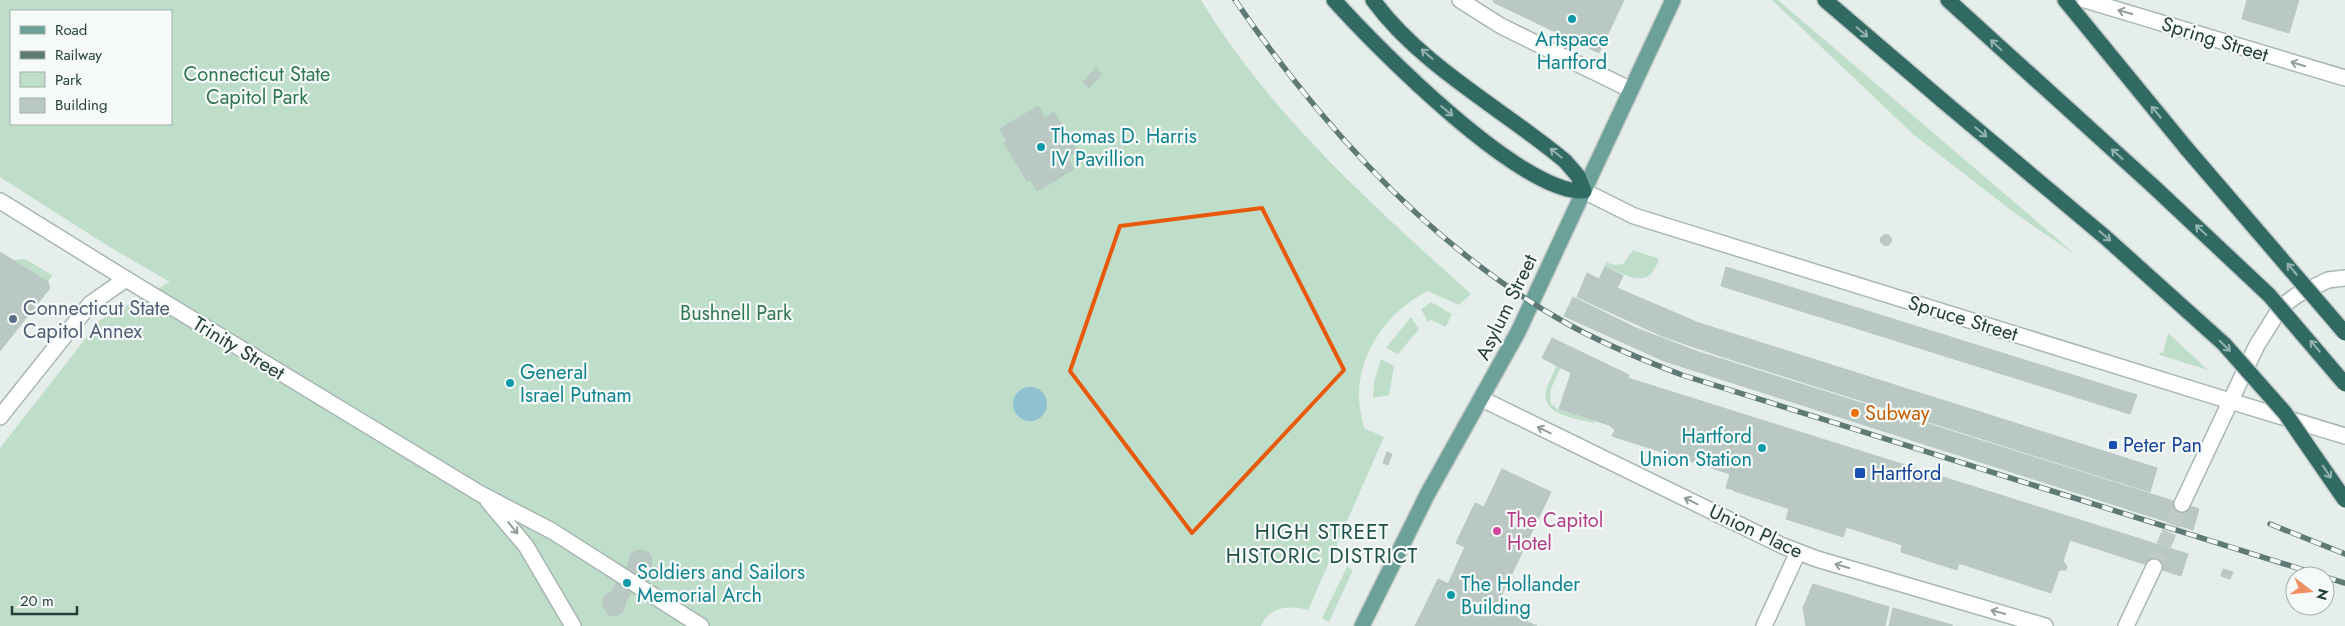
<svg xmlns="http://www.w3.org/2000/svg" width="2345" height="626" font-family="Jost,sans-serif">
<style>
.green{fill:#bfdec9;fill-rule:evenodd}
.water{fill:#8fc1d0}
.building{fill:#bac8c4;stroke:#b7c7c2}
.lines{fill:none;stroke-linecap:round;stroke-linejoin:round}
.tertiary-tunnel{stroke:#becbc7;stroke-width:15;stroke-dasharray:15 8;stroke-linecap:butt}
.pedestrian-casing{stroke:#a7b6b2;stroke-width:18}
.minor-casing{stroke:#a7b6b2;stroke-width:18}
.tertiary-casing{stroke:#a7b6b2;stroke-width:18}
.primary-casing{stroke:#c2c9c8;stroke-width:18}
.motorway-casing{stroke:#c2c9c8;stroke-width:18}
.pedestrian{stroke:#fff;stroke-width:15}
.minor{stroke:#fff;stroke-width:15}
.tertiary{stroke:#fff;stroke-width:15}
.primary{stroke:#6ba198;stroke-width:15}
.motorway{stroke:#316a63;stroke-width:15}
.rail-casing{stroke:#5f7a75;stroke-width:5.5}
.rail{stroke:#f5faf8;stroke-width:4;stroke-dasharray:11;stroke-linecap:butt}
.motorway-bridge-casing{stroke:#c2c9c8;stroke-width:18;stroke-linecap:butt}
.motorway-bridge{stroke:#316a63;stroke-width:15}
.oneway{stroke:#929f9c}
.oneway2{stroke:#93b2ae}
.marked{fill:none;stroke:#e8590c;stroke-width:4;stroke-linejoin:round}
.culture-dot{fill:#0f9aa8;stroke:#f5faf8;stroke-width:2}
.service-dot{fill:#5c6f8a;stroke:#f5faf8;stroke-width:2}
.food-dot{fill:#e8710a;stroke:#f5faf8;stroke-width:2}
.transit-dot{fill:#1a4fb4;stroke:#f5faf8;stroke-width:2}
.hotel-dot{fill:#d1479c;stroke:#f5faf8;stroke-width:2}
.labels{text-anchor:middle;stroke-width:4.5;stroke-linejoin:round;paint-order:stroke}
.culture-label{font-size:20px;fill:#0d838f;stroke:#f5faf8;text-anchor:start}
.street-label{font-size:20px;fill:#243f3a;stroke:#f5faf8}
.park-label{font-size:20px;fill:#2f7550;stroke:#f5faf8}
.service-label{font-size:20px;fill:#4e5e75;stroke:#f5faf8;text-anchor:start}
.food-label{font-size:20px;fill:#c56008;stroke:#f5faf8;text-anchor:start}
.transit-label{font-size:20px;fill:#164399;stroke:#f5faf8;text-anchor:start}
.hotel-label{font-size:20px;fill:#b23c85;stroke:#f5faf8;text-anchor:start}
.neighbourhood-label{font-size:21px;letter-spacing:1px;fill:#205149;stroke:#f5faf8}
</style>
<rect width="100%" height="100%" fill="#e5eeea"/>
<g class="green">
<path d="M0,0H1201C1271,115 1372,205 1471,294L1459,305L1428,291C1389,310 1358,352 1359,398C1359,408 1362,418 1364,428L1384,437L1308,610C1290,605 1269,606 1261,626H0V448L100,320L170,282L108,246L0,177ZM11,11H171V124H11Z"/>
<polygon points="1772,0 1778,0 2076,255 2016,214 1914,135"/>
<path d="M1633,250L1659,259C1649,292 1626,275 1604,266L1606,262L1614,265L1623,264Z"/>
<polygon points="25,259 52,275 48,282 13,260"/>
<polygon points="1431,302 1452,314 1446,327 1431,320 1428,322 1421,309"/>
<polygon points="1411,317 1419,329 1398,354 1386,348"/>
<polygon points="2168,333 2208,370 2160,355 2159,352 2163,353"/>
<polygon points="1381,359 1394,366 1389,395 1373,398 1374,382"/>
<path d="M1557,365L1561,367L1550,391L1551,404L1559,410L1595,421L1594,423C1578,419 1540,415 1546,391C1548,383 1553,374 1557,365Z"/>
<polygon points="1347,567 1353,570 1329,622 1322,618"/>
</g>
<circle class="water" cx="1030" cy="404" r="17"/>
<g class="building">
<polygon points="1494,0 1624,0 1599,53 1493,2"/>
<polygon points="2247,0 2299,0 2289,33 2242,19"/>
<polygon points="1096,68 1102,74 1089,88 1083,82"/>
<polygon points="1038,106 1045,118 1054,112 1078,151 1067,157 1074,169 1037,191 1030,180 1027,181 1004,143 1007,141 1000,129"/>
<circle cx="1886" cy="240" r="5.5"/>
<polygon points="0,252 48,282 50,288 0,351"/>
<polygon points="1605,267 1623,276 1617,288 1699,323 2157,468 2150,492 1720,356 1662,336 1577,297 1587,273 1599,279"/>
<polygon points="1726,267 2137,395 2130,414 1721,286"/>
<polygon points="1573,297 1636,328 1696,351 2199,509 2193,530 1664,361 1564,316"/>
<polygon points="1552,338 1629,375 1628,378 2188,554 2181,576 2070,540 2063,561 2067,566 2066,570 2059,570 2051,593 1921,551 1922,547 1903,541 1902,545 1734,491 1741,470 1615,430 1609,425 1559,409 1571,373 1542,358"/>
<polygon points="1615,430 1741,470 1734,490 1726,488 1730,474 1612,436"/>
<polygon points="1387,452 1392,454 1388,465 1383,463"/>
<polygon points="1502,469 1551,492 1496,607 1448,584 1465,547 1456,543 1475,503 1484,507"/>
<polygon points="1789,509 1846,528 1843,537 1786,519"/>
<polygon points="1903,541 1922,547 1921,551 1959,563 1957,570 1901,552"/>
<polygon points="637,550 648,552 651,556 652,566 643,574 626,601 623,612 617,616 609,615 602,605 604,597 611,592 628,564 631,554"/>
<polygon points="2223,569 2233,572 2230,579 2221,576"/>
<polygon points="1438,579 1496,607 1537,626 1415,626"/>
<polygon points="1813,584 1889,607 1885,626 1806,626 1803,608"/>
<polygon points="1893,608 1952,625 1953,626 1889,626"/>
</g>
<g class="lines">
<polyline class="tertiary-tunnel" points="2154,567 2182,504"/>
<g class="pedestrian-casing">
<g id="pedestrian">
<polyline points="126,279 479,493 552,531 701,626"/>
<polyline points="488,501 526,546 573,626"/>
</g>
</g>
<g class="minor-casing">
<g id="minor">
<polyline points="1460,0 1501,26 1631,90"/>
<polyline points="2230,401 2345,436"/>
</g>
</g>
<g class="tertiary-casing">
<g id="tertiary">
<polyline points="2085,0 2345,78"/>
<polyline points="1584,191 1634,216 2230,401"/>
<polyline points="0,201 126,279 90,304 0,417"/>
<polyline points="1482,399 1783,546 1817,559 2045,626"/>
<polyline points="2182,504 2257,345 2281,307 2297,295 2328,280 2345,278"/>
<polyline points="1764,626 1798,552"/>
<polyline points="2126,626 2154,567"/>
</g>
</g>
<g class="primary-casing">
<polyline id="primary" points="1362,626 1428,493 1518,332 1673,0"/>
</g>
<g class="motorway-casing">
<g id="motorway">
<path d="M1334,0C1376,47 1522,195 1584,191L1578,176L1565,161C1503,109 1421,66 1373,0"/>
<polyline points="1825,0 1943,101"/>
<polyline points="1948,0 2153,186"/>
<polyline points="2065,0 2187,149"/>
</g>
</g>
<use href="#pedestrian" class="pedestrian"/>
<use href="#minor" class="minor"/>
<use href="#tertiary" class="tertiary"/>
<use href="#primary" class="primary"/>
<use href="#motorway" class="motorway"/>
<g class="rail-casing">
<g id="rail">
<path d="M1235,0C1320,124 1427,243 1559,319C1598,342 1640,359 1682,375L2323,576"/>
<polyline points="2270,524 2345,554"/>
<polyline points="2325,577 2345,583"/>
</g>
</g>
<use href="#rail" class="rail"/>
<g class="motorway-bridge-casing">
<g id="motorway-bridge">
<polyline points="1943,101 2105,237 2224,344 2285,413 2345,500"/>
<polyline points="2187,149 2345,333"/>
<polyline points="2153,186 2269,295 2345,384"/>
</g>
</g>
<use href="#motorway-bridge" class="motorway-bridge"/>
</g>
<defs><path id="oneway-shaft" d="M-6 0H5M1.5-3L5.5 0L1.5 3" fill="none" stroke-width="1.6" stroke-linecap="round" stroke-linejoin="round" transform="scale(1.25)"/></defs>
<g class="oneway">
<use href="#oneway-shaft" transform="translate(2125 12) rotate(-164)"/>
<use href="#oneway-shaft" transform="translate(2298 64) rotate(-163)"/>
<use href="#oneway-shaft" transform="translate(1544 430) rotate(-154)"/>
<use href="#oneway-shaft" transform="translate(1691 501) rotate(-154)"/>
<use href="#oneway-shaft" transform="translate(513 528) rotate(51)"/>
<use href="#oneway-shaft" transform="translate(1842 566) rotate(-164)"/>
<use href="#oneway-shaft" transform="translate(1998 612) rotate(-164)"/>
</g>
<g class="oneway2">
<use href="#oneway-shaft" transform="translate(1862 32) rotate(41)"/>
<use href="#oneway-shaft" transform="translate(1996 45) rotate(-137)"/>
<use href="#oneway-shaft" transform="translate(1427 54) rotate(-139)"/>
<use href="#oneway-shaft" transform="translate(1447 111) rotate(40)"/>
<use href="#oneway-shaft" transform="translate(2156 112) rotate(-130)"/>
<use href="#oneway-shaft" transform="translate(1981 132) rotate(40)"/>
<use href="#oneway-shaft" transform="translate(1556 153) rotate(-141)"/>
<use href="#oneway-shaft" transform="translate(2117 154) rotate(-138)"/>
<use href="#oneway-shaft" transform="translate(2201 230) rotate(-137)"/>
<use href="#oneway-shaft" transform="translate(2105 236) rotate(41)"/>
<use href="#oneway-shaft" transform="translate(2292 269) rotate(-130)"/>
<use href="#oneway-shaft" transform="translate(2225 346) rotate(45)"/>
<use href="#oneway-shaft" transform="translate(2315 346) rotate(-130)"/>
<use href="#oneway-shaft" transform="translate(2327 472) rotate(57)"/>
</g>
<path class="marked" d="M1262,208L1344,370L1192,533L1070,371L1120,226Z"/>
<g class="culture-dot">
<circle cx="1572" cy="19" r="5"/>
<circle cx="1041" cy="147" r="5"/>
<circle cx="510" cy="383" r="5"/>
<circle cx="1762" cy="448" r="5"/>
<circle cx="627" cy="583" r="5"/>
<circle cx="1451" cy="595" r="5"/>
</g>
<circle class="service-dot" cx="13" cy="319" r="5"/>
<circle class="food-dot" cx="1855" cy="413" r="5"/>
<g class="transit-dot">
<rect x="2108" y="440" width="10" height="10" rx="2.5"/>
<rect x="1854" y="467" width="12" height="12" rx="2.5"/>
</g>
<circle class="hotel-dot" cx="1497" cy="531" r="5"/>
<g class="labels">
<g class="culture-label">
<text x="1572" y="46" text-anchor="middle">Artspace<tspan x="1572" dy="23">Hartford</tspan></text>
<text x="1051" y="143">Thomas D. Harris<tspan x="1051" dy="23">IV Pavillion</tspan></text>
<text x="520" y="379">General<tspan x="520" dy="23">Israel Putnam</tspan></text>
<text x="1752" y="443" text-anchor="end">Hartford<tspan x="1752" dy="23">Union Station</tspan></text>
<text x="637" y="579">Soldiers and Sailors<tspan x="637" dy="23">Memorial Arch</tspan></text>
<text x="1461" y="591">The Hollander<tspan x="1461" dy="23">Building</tspan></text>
</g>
<g class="street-label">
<text transform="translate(2215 39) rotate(17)" y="7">Spring Street</text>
<text transform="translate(1506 307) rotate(-64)" y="7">Asylum Street</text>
<text transform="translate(1963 318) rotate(17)" y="7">Spruce Street</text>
<text transform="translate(239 348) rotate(31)" y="7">Trinity Street</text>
<text transform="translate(1756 531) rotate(25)" y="7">Union Place</text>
</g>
<g class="park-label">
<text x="257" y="81">Connecticut State<tspan x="257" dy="23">Capitol Park</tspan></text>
<text x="736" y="320">Bushnell Park</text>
</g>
<g class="service-label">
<text x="23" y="315">Connecticut State<tspan x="23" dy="23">Capitol Annex</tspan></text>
</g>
<g class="food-label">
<text x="1865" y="420">Subway</text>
</g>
<g class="transit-label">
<text x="2123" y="452">Peter Pan</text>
<text x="1871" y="480">Hartford</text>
</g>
<g class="hotel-label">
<text x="1507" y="527">The Capitol<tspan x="1507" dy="23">Hotel</tspan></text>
</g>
<g class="neighbourhood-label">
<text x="1322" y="539">HIGH STREET<tspan x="1322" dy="24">HISTORIC DISTRICT</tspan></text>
</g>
</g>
<rect x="10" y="10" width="162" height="115" fill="#f5faf8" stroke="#a1afac"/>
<rect x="20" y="26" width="25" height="8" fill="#6ba198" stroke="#a1afac"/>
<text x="55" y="35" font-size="15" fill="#243f3a">Road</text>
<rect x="20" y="51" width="25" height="8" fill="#5f7a75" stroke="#a1afac"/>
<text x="55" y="60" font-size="15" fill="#243f3a">Railway</text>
<rect x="20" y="72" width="25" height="15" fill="#bfdec9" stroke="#a1afac"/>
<text x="55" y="85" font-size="15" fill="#243f3a">Park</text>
<rect x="20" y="98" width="25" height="15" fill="#bac8c4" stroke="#a1afac"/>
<text x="55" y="110" font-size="15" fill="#243f3a">Building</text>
<g transform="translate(2310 591) rotate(106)"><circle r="24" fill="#f5faf8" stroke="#a1afac"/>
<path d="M0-4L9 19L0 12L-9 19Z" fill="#ee9063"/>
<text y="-8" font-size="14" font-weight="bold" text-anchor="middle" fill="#243f3a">N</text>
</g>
<path d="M12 606v8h65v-8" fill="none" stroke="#243f3a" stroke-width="2.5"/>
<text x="20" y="606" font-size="15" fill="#243f3a" stroke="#f5faf8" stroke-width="4" paint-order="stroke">20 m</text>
</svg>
